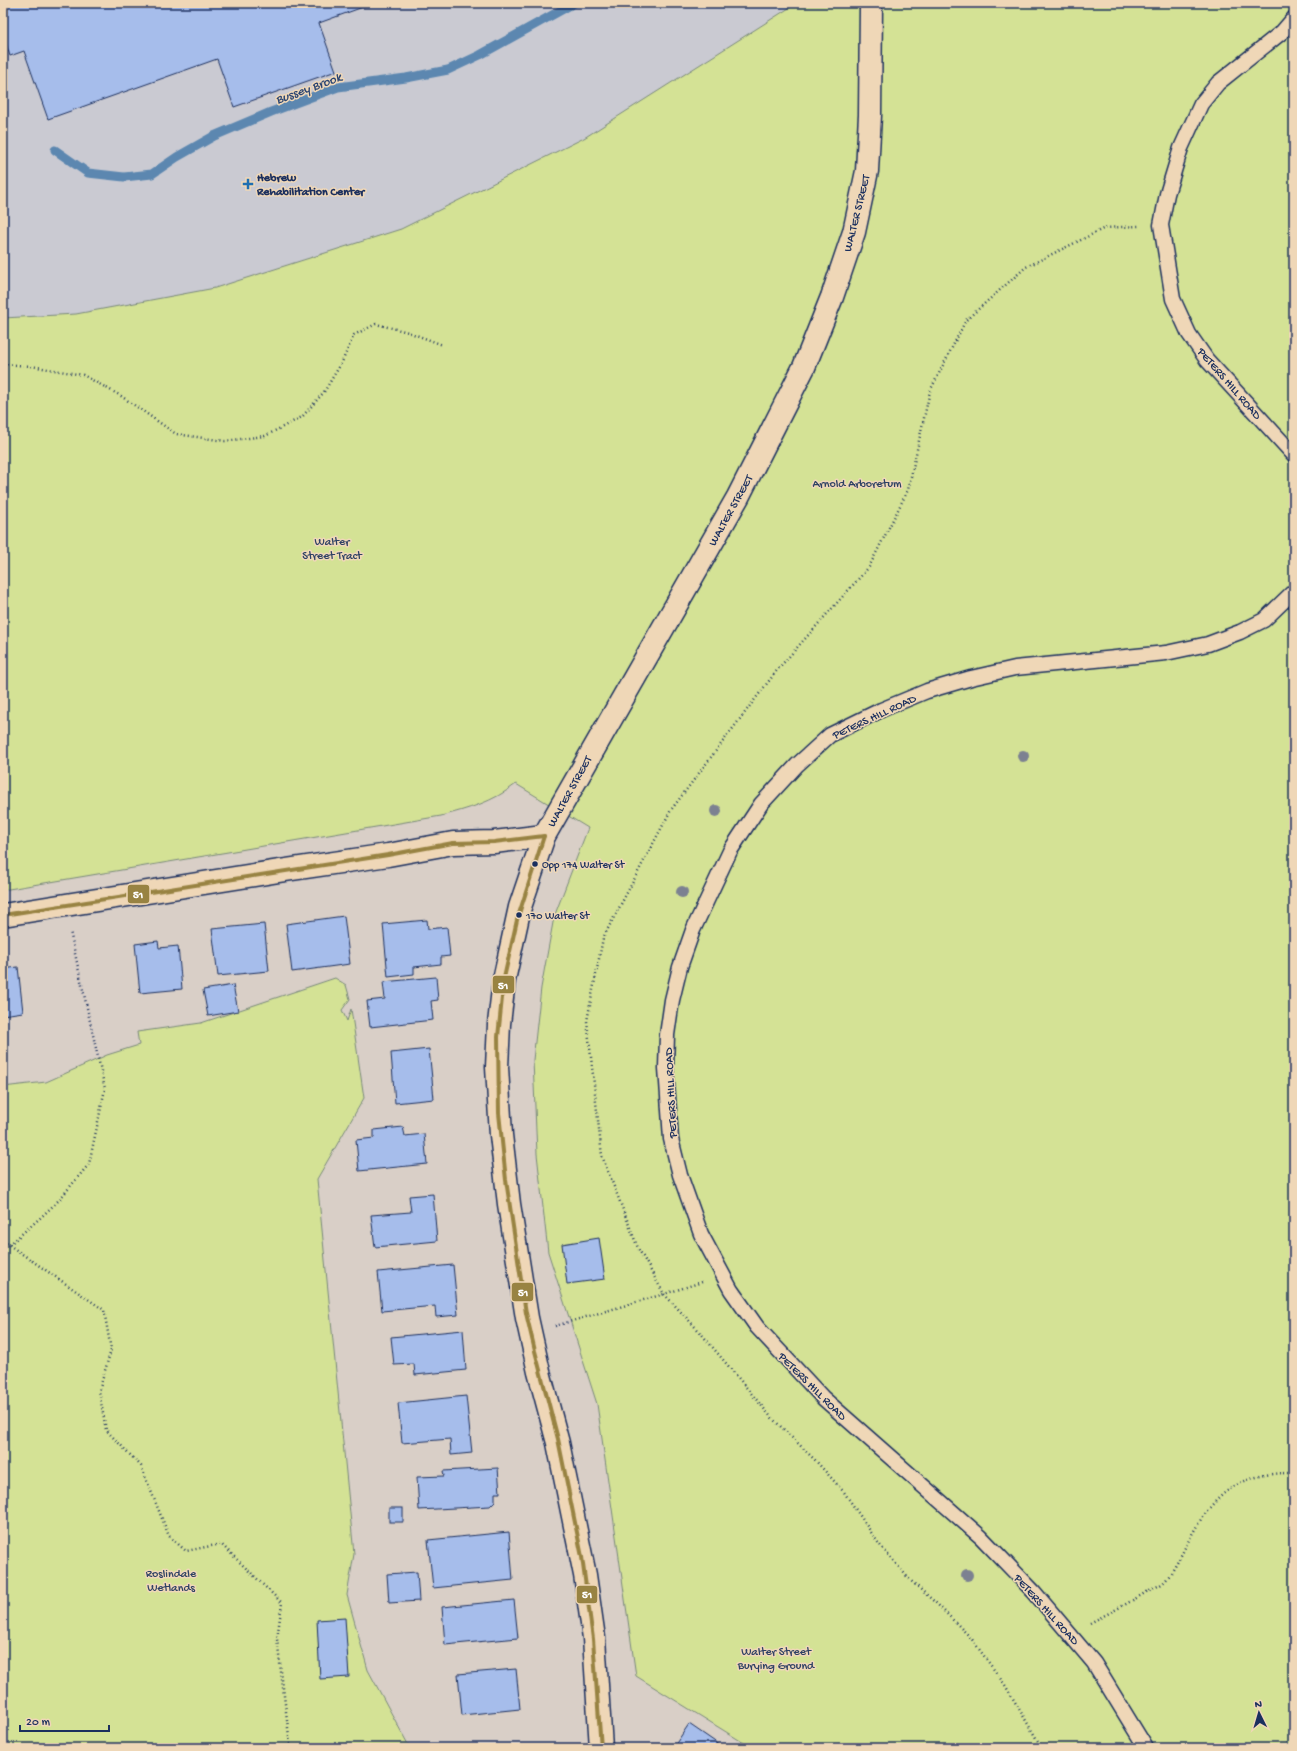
<svg xmlns="http://www.w3.org/2000/svg" width="1297" height="1751" font-family="'Gochi Hand',sans-serif">
<style>
.built{fill:#cacad2}
.green{fill:#d4e295;stroke:#78887a}
.lines{fill:none;stroke-linecap:round;stroke-linejoin:round}
.stream{stroke:#5b87b0;stroke-width:9}
.building{fill:#a6bdeb;stroke:#1b2f5e}
.lane-casing{stroke:#1b2f5e;stroke-width:17}
.secondary-casing{stroke:#1b2f5e;stroke-width:25}
.path{stroke:#1b2f5e;stroke-width:2.5;stroke-dasharray:1 3;stroke-linecap:butt}
.lane{stroke:#efd7b7;stroke-width:14}
.secondary{stroke:#efd7b7;stroke-width:22}
.bus-1-casing{stroke:#efd7b7;stroke-width:7}
.bus-1{stroke:#988342;stroke-width:4}
.tree{fill:#7b8191}
.poi-dot{fill:#1f6fb2;stroke:#efd7b7;stroke-width:1.5}
.bus-dot{fill:#1b2f5e;stroke:#efd7b7;stroke-width:1.5}
.labels{text-anchor:middle;stroke-width:3;stroke-linejoin:round;paint-order:stroke}
.bus-label{font-size:11px;fill:#1b2f5e;stroke:#efd7b7;text-anchor:start}
.poi-label{font-size:12px;font-weight:bold;fill:#1b2f5e;stroke:#efd7b7;text-anchor:start}
.street-label{font-size:12px;fill:#1b2f5e;stroke:#efd7b7}
.park-label{font-size:12px;fill:#2e4164;stroke:#efd7b7}
.water-label{font-size:13px;font-style:italic;fill:#2b4572;stroke:#efd7b7}
.line-badge{stroke:#efd7b7;stroke-width:1.5}
.badge-label{font-size:11px;text-anchor:middle;font-weight:bold;fill:#fff}
</style>
<rect width="100%" height="100%" fill="#d9cfc7"/>
<filter id="ink" filterUnits="userSpaceOnUse"><feTurbulence type="fractalNoise" baseFrequency=".025" numOctaves="2"/><feDisplacementMap in="SourceGraphic" scale="8" xChannelSelector="R" yChannelSelector="G"/><feConvolveMatrix kernelMatrix="1 2 1 2 8 2 1 2 1" color-interpolation-filters="sRGB"/></filter>
<g filter="url(#ink)">
<polygon class="built" points="3,3 797,3 584,138 401,229 215,288 76,314 3,318"/>
<g class="green">
<path d="M797,3H1294V1748H752L636,1676L597,1404L548,1252L537,1154L533,1060L541,988L554,917L588,828L516,784C493,802 468,809 441,816L3,890V318L76,314L215,288L401,229L584,138Z"/>
<polygon points="335,978 346,985 350,999 342,1010 347,1021 351,1009 364,1098 317,1179 354,1554 347,1595 368,1670 410,1748 3,1748 3,1087 46,1082 107,1055 139,1045 137,1032 201,1023"/>
</g>
<g class="lines">
<polyline class="stream" points="55,150 88,173 124,177 152,174 177,157 214,136 271,112 338,87 406,78 448,70 480,55 574,3"/>
</g>
<g class="building">
<polygon points="3,3 374,3 319,23 336,71 234,107 217,59 48,119 24,51 10,56 3,34"/>
<polygon points="344,916 350,964 292,972 286,924"/>
<polygon points="427,920 428,929 447,927 450,956 441,957 441,964 414,967 414,974 388,977 383,924"/>
<polygon points="264,924 269,971 218,976 212,929"/>
<polygon points="158,941 159,948 178,946 182,989 140,993 135,944"/>
<polygon points="18,967 23,1012 3,1015 3,969"/>
<polygon points="436,977 438,1000 431,1001 433,1020 370,1027 367,1001 385,999 383,982"/>
<polygon points="233,985 238,1011 208,1016 203,990"/>
<polygon points="429,1049 434,1099 395,1103 391,1053"/>
<polygon points="403,1127 405,1136 424,1134 427,1164 359,1171 356,1140 374,1138 374,1130"/>
<polygon points="433,1194 437,1241 375,1247 371,1215 411,1212 409,1196"/>
<polygon points="599,1238 605,1279 567,1284 562,1244"/>
<polygon points="453,1265 458,1315 436,1317 435,1306 382,1311 378,1272"/>
<polygon points="463,1330 466,1370 415,1375 414,1364 394,1365 391,1337"/>
<polygon points="466,1396 472,1453 451,1455 450,1439 402,1443 398,1403"/>
<polygon points="498,1468 500,1493 495,1493 495,1501 490,1506 419,1510 417,1477 444,1476 443,1471"/>
<rect x="389" y="1508" width="14" height="14"/>
<polygon points="509,1532 513,1580 433,1588 428,1540"/>
<polygon points="417,1572 419,1601 389,1603 387,1574"/>
<polygon points="514,1600 518,1638 445,1645 442,1607"/>
<polygon points="345,1618 349,1677 320,1679 317,1620"/>
<polygon points="516,1669 520,1709 462,1715 458,1674"/>
<polygon points="689,1724 724,1748 673,1748"/>
</g>
<g class="lines">
<g class="lane-casing">
<g id="lane">
<polyline points="1294,18 1282,32 1218,83 1201,104 1181,148 1167,194 1161,225 1173,299 1189,334 1207,360 1294,455"/>
<polyline points="1146,1748 1094,1663 1034,1592 981,1537 823,1398 757,1327 731,1290 701,1234 680,1175 671,1139 666,1068 667,1035 672,1000 680,967 693,930 730,851 761,804 797,765 830,735 881,710 927,691 971,678 1015,668 1166,653 1208,644 1240,632 1264,620 1294,591"/>
</g>
</g>
<g class="secondary-casing">
<g id="secondary">
<polyline points="3,915 279,871 388,855 453,843 494,842 544,836"/>
<polyline points="601,1748 594,1638 585,1575 558,1443 539,1372 527,1318 509,1204 501,1135 497,1067 499,1024 504,980 520,907 544,836 738,497 804,367 832,297 854,232 867,171 870,115 871,3"/>
</g>
</g>
<g class="path">
<polyline points="3,364 31,366 83,375 121,396 176,434 225,441 265,436 302,417 324,392 342,362 354,335 376,324 408,332 443,345"/>
<polyline points="3,1241 9,1245 39,1219 59,1200 89,1164 105,1089 70,931"/>
<polyline points="9,1245 104,1310 111,1350 99,1391 106,1430 141,1466 169,1536 186,1551 221,1544 282,1603 277,1639 290,1744 284,1748"/>
<polyline points="702,1282 664,1294 699,1331 771,1417 815,1460 844,1492 879,1544 910,1580 937,1604 971,1638 1005,1685 1042,1748"/>
<polyline points="555,1326 664,1294 638,1248 602,1156 587,1021 603,938 671,810 778,669 869,567 908,490 930,391 966,320 1026,267 1105,228 1139,226"/>
<path d="M1090,1623C1109,1613 1129,1603 1148,1591C1153,1588 1160,1586 1164,1582C1173,1573 1183,1551 1189,1540C1213,1494 1240,1472 1294,1473"/>
</g>
<use href="#lane" class="lane"/>
<use href="#secondary" class="secondary"/>
<g class="bus-1-casing">
<g id="bus-1">
<polyline points="544,836 517,920 504,978 498,1037 499,1113 506,1180 526,1313 535,1351 558,1439 582,1557 593,1639 601,1748"/>
<polyline points="3,915 388,855 453,843 494,842 544,836"/>
</g>
</g>
<use href="#bus-1" class="bus-1"/>
</g>
<g class="tree">
<circle cx="1023" cy="756" r="6"/>
<circle cx="716" cy="811" r="6"/>
<circle cx="682" cy="892" r="6"/>
<circle cx="967" cy="1575" r="6"/>
</g>
</g>
<path class="poi-dot" d="M246 178h4v4h4v4h-4v4h-4v-4h-4v-4h4z"/>
<g class="bus-dot">
<circle cx="535" cy="864" r="3.5"/>
<circle cx="519" cy="915" r="3.5"/>
</g>
<g class="labels">
<g class="bus-label">
<text x="542" y="868">Opp 174 Walter St</text>
<text x="526" y="919">170 Walter St</text>
</g>
<g class="poi-label">
<text x="257" y="181">Hebrew<tspan x="257" dy="14">Rehabilitation Center</tspan></text>
</g>
<g class="street-label">
<text transform="translate(856 213) rotate(-76)" y="4">WALTER STREET</text>
<text transform="translate(1230 383) rotate(49)" y="4">PETERS HILL ROAD</text>
<text transform="translate(730 510) rotate(-61)" y="4">WALTER STREET</text>
<text transform="translate(874 716) rotate(-25)" y="4">PETERS HILL ROAD</text>
<text transform="translate(569 791) rotate(-61)" y="4">WALTER STREET</text>
<text transform="translate(670 1093) rotate(-93)" y="4">PETERS HILL ROAD</text>
<text transform="translate(813 1386) rotate(45)" y="4">PETERS HILL ROAD</text>
<text transform="translate(1047 1609) rotate(48)" y="4">PETERS HILL ROAD</text>
</g>
<g class="park-label">
<text x="857" y="487">Arnold Arboretum</text>
<text x="332" y="545">Walter<tspan x="332" dy="14">Street Tract</tspan></text>
<text x="171" y="1577">Roslindale<tspan x="171" dy="14">Wetlands</tspan></text>
<text x="776" y="1655">Walter Street<tspan x="776" dy="14">Burying Ground</tspan></text>
</g>
<g class="water-label">
<text transform="translate(308 87) rotate(-20)" y="5">Bussey Brook</text>
</g>
</g>
<g class="line-badge">
<rect x="127" y="884" width="23" height="20" rx="4" fill="#988342"/>
<rect x="492" y="975" width="23" height="19" rx="4" fill="#988342"/>
<rect x="511" y="1282" width="23" height="20" rx="4" fill="#988342"/>
<rect x="576" y="1585" width="22" height="19" rx="4" fill="#988342"/>
</g>
<g class="badge-label">
<text x="138" y="898">51</text>
<text x="503" y="989">51</text>
<text x="523" y="1296">51</text>
<text x="587" y="1598">51</text>
</g>
<rect width="1297" height="1751" fill="none" stroke="#efd7b7" stroke-width="16"/>
<rect x="8" y="8" width="1281" height="1735" fill="none" stroke="#1b2f5e" stroke-width="1.5" filter="url(#ink)"/>
<g transform="translate(1259 1713) rotate(355)" stroke="#efd7b7" stroke-width="3" paint-order="stroke">
<path d="M0-3L7 15L0 10L-7 15Z" fill="#1b2f5e"/>
<text y="-6" font-size="11" font-weight="bold" text-anchor="middle" fill="#1b2f5e">N</text>
</g>
<path d="M20 1725v6h89v-6" fill="none" stroke="#1b2f5e" stroke-width="2"/>
<text x="26" y="1725" font-size="12" fill="#1b2f5e" stroke="#efd7b7" stroke-width="3" paint-order="stroke">20 m</text>
</svg>
